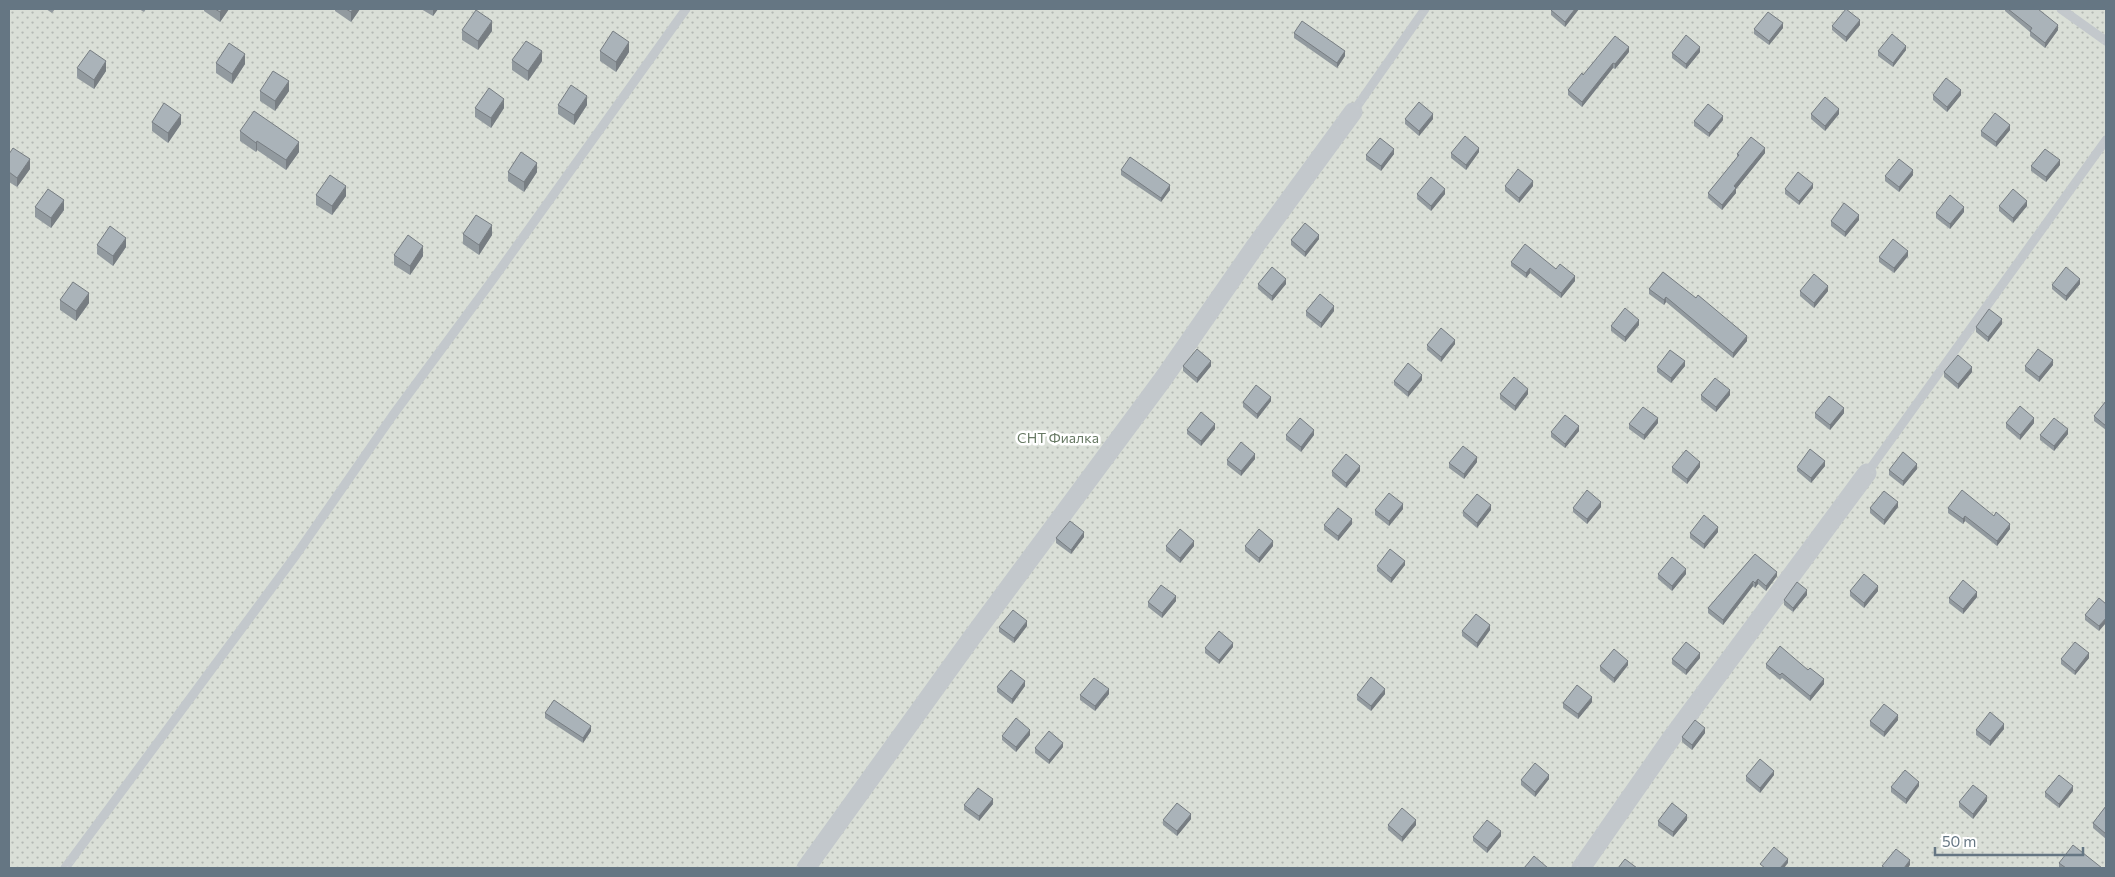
<svg xmlns="http://www.w3.org/2000/svg" width="2115" height="877" font-family="Commissioner,sans-serif">
<style>
.park{fill:url(#park-dots)}
.lines{fill:none;stroke-linecap:round;stroke-linejoin:round}
.lane{stroke:#c3c8cc;stroke-width:9}
.street{stroke:#c3c8cc;stroke-width:19}
.wall{fill:#929a9f}
.shaded-wall{fill:#777d82}
.building{fill:#aab3b9;stroke:#777d82}
.labels{text-anchor:middle;stroke-width:5;stroke-linejoin:round;paint-order:stroke}
.park-label{font-size:14px;fill:#687a64;stroke:#fff}
</style>
<defs>
<pattern id="park-dots" width="8" height="8" patternUnits="userSpaceOnUse" patternTransform="scale(1.25)"><rect width="8" height="8" fill="#dadfd7"/><path d="M2 2h.1M6 6h.1" fill="none" stroke="#b4b9b4" stroke-width="1.8" stroke-linecap="round"/></pattern>
</defs>
<rect width="100%" height="100%" fill="#fafaf8"/>
<rect class="park" x="9" y="9" width="2097" height="859"/>
<g class="lines">
<g class="lane">
<polyline points="2061,9 2106,41"/>
<polyline points="1353,112 1425,9"/>
<polyline points="1867,473 2106,140"/>
<polyline points="65,868 296,555 393,415 491,282 686,9"/>
</g>
<g class="street">
<polyline points="806,868 970,640 1163,379 1256,245 1353,112"/>
<polyline points="1581,868 1670,740 1867,473"/>
</g>
</g>
<g class="wall">
<polygon points="46,9 55,9 52,13"/>
<polygon points="139,9 146,9 144,12"/>
<polygon points="204,9 229,9 220,22 204,11"/>
<polygon points="335,9 360,9 351,22 335,11"/>
<polygon points="421,9 438,9 433,16"/>
<polygon points="1579,9 1565,27 1551,15 1551,10"/>
<polygon points="2005,9 2038,9 2058,30 2045,48 2030,36 2030,32 2005,11"/>
<polygon points="1860,25 1846,42 1832,30 1832,26"/>
<polygon points="1783,28 1769,45 1754,34 1754,29"/>
<polygon points="462,30 492,31 478,50 462,40"/>
<polygon points="1294,33 1345,56 1337,68 1294,38"/>
<polygon points="1906,50 1893,67 1878,56 1878,51"/>
<polygon points="600,51 629,52 616,72 600,61"/>
<polygon points="1629,52 1615,69 1613,68 1582,107 1568,95 1568,90 1583,75"/>
<polygon points="1700,52 1686,69 1672,58 1672,53"/>
<polygon points="512,60 542,61 528,81 512,70"/>
<polygon points="216,63 245,64 232,84 216,73"/>
<polygon points="77,68 106,71 94,89 77,78"/>
<polygon points="260,91 289,91 275,111 260,101"/>
<polygon points="1933,95 1961,95 1947,112 1933,100"/>
<polygon points="558,105 587,105 574,125 558,114"/>
<polygon points="475,108 504,108 491,128 475,117"/>
<polygon points="1811,114 1839,114 1825,131 1811,119"/>
<polygon points="1405,119 1433,119 1419,136 1405,124"/>
<polygon points="1723,120 1709,137 1694,126 1694,121"/>
<polygon points="152,122 181,124 168,143 152,131"/>
<polygon points="2010,130 1996,147 1981,136 1981,131"/>
<polygon points="240,131 299,152 286,170 257,150 256,152 240,141"/>
<polygon points="1479,152 1466,170 1451,158 1451,153"/>
<polygon points="1765,153 1736,189 1736,193 1722,210 1708,198 1708,193 1737,158 1737,154"/>
<polygon points="9,154 30,169 17,187 9,182"/>
<polygon points="1394,154 1381,171 1366,160 1366,155"/>
<polygon points="2060,165 2046,182 2031,171 2031,166"/>
<polygon points="1121,170 1170,190 1161,202 1121,175"/>
<polygon points="508,172 537,172 524,192 508,181"/>
<polygon points="1913,175 1899,192 1885,181 1885,176"/>
<polygon points="1505,186 1533,186 1519,203 1505,191"/>
<polygon points="1813,188 1799,205 1785,194 1785,189"/>
<polygon points="1417,194 1445,194 1431,211 1417,199"/>
<polygon points="316,195 346,196 332,215 316,205"/>
<polygon points="1999,206 2027,206 2013,223 1999,211"/>
<polygon points="35,207 64,210 51,228 35,217"/>
<polygon points="1964,212 1950,229 1936,218 1936,213"/>
<polygon points="1859,220 1845,237 1831,226 1831,221"/>
<polygon points="463,234 492,235 479,255 463,244"/>
<polygon points="1319,239 1305,257 1291,245 1291,240"/>
<polygon points="97,245 126,247 113,266 97,254"/>
<polygon points="394,255 423,256 410,275 394,265"/>
<polygon points="1908,256 1894,273 1879,262 1879,257"/>
<polygon points="1511,262 1556,269 1575,281 1561,298 1530,273 1526,278 1511,266"/>
<polygon points="1663,272 1747,341 1733,358 1666,302 1664,305 1649,294 1649,289"/>
<polygon points="1258,284 1286,284 1272,301 1258,289"/>
<polygon points="2080,284 2066,301 2052,289 2052,285"/>
<polygon points="1800,291 1828,291 1814,308 1800,296"/>
<polygon points="60,300 89,303 76,321 60,310"/>
<polygon points="1306,311 1334,311 1321,328 1306,316"/>
<polygon points="2002,324 1988,342 1976,332 1976,327"/>
<polygon points="1639,325 1625,342 1611,331 1611,326"/>
<polygon points="1455,344 1441,362 1427,350 1427,345"/>
<polygon points="2053,365 2039,382 2025,371 2025,366"/>
<polygon points="1183,366 1211,366 1197,383 1183,371"/>
<polygon points="1685,366 1671,383 1657,372 1657,367"/>
<polygon points="1944,372 1972,372 1958,389 1944,377"/>
<polygon points="1422,380 1408,397 1394,385 1394,381"/>
<polygon points="1500,394 1528,394 1515,411 1500,399"/>
<polygon points="1701,395 1730,395 1716,412 1701,400"/>
<polygon points="1271,401 1257,419 1243,407 1243,402"/>
<polygon points="2106,401 2106,430 2094,421 2094,416"/>
<polygon points="1815,413 1844,413 1830,430 1815,418"/>
<polygon points="1658,423 1644,440 1629,429 1629,424"/>
<polygon points="2006,423 2034,423 2020,440 2006,428"/>
<polygon points="1215,429 1201,446 1187,434 1187,430"/>
<polygon points="1579,431 1565,448 1551,437 1551,432"/>
<polygon points="2068,434 2054,451 2040,440 2040,435"/>
<polygon points="1286,435 1314,435 1301,452 1286,440"/>
<polygon points="1255,459 1241,476 1227,465 1227,460"/>
<polygon points="1477,462 1464,479 1449,468 1449,463"/>
<polygon points="1825,466 1811,483 1797,471 1797,467"/>
<polygon points="1672,467 1700,467 1687,484 1672,472"/>
<polygon points="1917,469 1903,486 1889,475 1889,470"/>
<polygon points="1332,471 1360,471 1346,488 1332,476"/>
<polygon points="1601,507 1587,524 1573,512 1573,508"/>
<polygon points="1898,507 1884,525 1870,513 1870,508"/>
<polygon points="1948,508 2010,529 1997,546 1965,521 1963,524 1948,513"/>
<polygon points="1403,509 1389,526 1375,515 1375,510"/>
<polygon points="1491,510 1477,528 1463,516 1463,511"/>
<polygon points="1352,524 1338,541 1324,530 1324,525"/>
<polygon points="1718,532 1704,549 1690,538 1690,533"/>
<polygon points="1084,537 1071,554 1056,543 1056,538"/>
<polygon points="1166,546 1194,546 1180,563 1166,551"/>
<polygon points="1245,546 1273,546 1259,563 1245,551"/>
<polygon points="1755,554 1777,576 1766,591 1758,584 1755,588 1753,586 1723,625 1708,613 1708,608"/>
<polygon points="1405,565 1391,583 1377,571 1377,566"/>
<polygon points="1658,574 1686,574 1672,591 1658,579"/>
<polygon points="1850,591 1878,591 1864,608 1850,596"/>
<polygon points="1807,595 1793,612 1784,605 1784,600"/>
<polygon points="1977,597 1963,614 1949,603 1949,598"/>
<polygon points="1176,601 1162,618 1148,607 1148,602"/>
<polygon points="2106,604 2099,631 2085,620 2085,615"/>
<polygon points="1027,626 1014,643 999,632 999,627"/>
<polygon points="1490,630 1477,648 1462,636 1462,631"/>
<polygon points="1233,647 1219,664 1205,653 1205,648"/>
<polygon points="1700,658 1686,675 1672,664 1672,659"/>
<polygon points="2089,658 2075,675 2061,664 2061,659"/>
<polygon points="1766,664 1824,684 1810,701 1782,678 1780,680 1766,668"/>
<polygon points="1628,665 1614,683 1600,671 1600,666"/>
<polygon points="1025,686 1012,704 997,692 997,687"/>
<polygon points="1109,694 1095,711 1080,700 1080,695"/>
<polygon points="1385,694 1371,711 1357,700 1357,695"/>
<polygon points="1592,702 1578,719 1563,708 1563,703"/>
<polygon points="545,713 591,731 583,743 545,718"/>
<polygon points="1898,720 1884,737 1870,726 1870,721"/>
<polygon points="2004,729 1990,746 1976,735 1976,730"/>
<polygon points="1705,733 1692,750 1682,742 1682,737"/>
<polygon points="1030,735 1016,752 1002,740 1002,736"/>
<polygon points="1063,747 1049,764 1035,753 1035,748"/>
<polygon points="1774,775 1760,793 1746,781 1746,776"/>
<polygon points="1549,779 1535,797 1521,785 1521,780"/>
<polygon points="1919,786 1906,804 1891,792 1891,787"/>
<polygon points="2073,791 2059,808 2045,797 2045,792"/>
<polygon points="1987,801 1973,819 1959,807 1959,802"/>
<polygon points="993,804 979,821 964,810 964,805"/>
<polygon points="2106,806 2106,839 2093,828 2093,823"/>
<polygon points="1191,819 1177,836 1163,825 1163,820"/>
<polygon points="1687,820 1673,837 1658,826 1658,821"/>
<polygon points="1388,825 1416,825 1402,842 1388,830"/>
<polygon points="1501,836 1487,853 1473,841 1473,837"/>
<polygon points="2059,863 2102,868 2060,868 2059,867"/>
</g>
<g class="shaded-wall">
<polygon points="222,9 229,9 220,22 220,12"/>
<polygon points="353,9 360,9 351,22 351,12"/>
<polygon points="433,9 438,9 433,16"/>
<polygon points="1575,9 1579,9 1565,27 1565,22"/>
<polygon points="1860,20 1860,25 1846,42 1846,37"/>
<polygon points="492,21 492,31 478,50 478,41"/>
<polygon points="1783,23 1783,28 1769,45 1769,41"/>
<polygon points="2058,25 2058,30 2045,48 2045,43"/>
<polygon points="629,42 629,52 616,72 616,62"/>
<polygon points="1906,46 1906,50 1893,67 1893,63"/>
<polygon points="1629,47 1629,52 1615,69 1615,64"/>
<polygon points="1700,47 1700,52 1686,69 1686,64"/>
<polygon points="542,51 542,61 528,81 528,71"/>
<polygon points="1345,51 1345,56 1337,68 1337,63"/>
<polygon points="245,54 245,64 232,84 232,74"/>
<polygon points="106,61 106,71 94,89 94,80"/>
<polygon points="1613,63 1613,68 1582,107 1582,102"/>
<polygon points="289,81 289,91 275,111 275,101"/>
<polygon points="1961,90 1961,95 1947,112 1947,107"/>
<polygon points="587,96 587,105 574,125 574,115"/>
<polygon points="504,99 504,108 491,128 491,118"/>
<polygon points="1839,109 1839,114 1825,131 1825,126"/>
<polygon points="1433,114 1433,119 1419,136 1419,131"/>
<polygon points="181,115 181,124 168,143 168,133"/>
<polygon points="1723,116 1723,120 1709,137 1709,133"/>
<polygon points="2010,125 2010,130 1996,147 1996,142"/>
<polygon points="257,141 257,150 256,152 256,143"/>
<polygon points="299,142 299,152 286,170 286,160"/>
<polygon points="1479,148 1479,152 1466,170 1466,165"/>
<polygon points="1765,148 1765,153 1736,189 1736,193 1722,210 1722,205 1734,186"/>
<polygon points="1394,149 1394,154 1381,171 1381,166"/>
<polygon points="30,159 30,169 17,187 17,178"/>
<polygon points="2060,160 2060,165 2046,182 2046,177"/>
<polygon points="537,163 537,172 524,192 524,182"/>
<polygon points="1913,170 1913,175 1899,192 1899,187"/>
<polygon points="1533,181 1533,186 1519,203 1519,198"/>
<polygon points="1813,184 1813,188 1799,205 1799,201"/>
<polygon points="1170,185 1170,190 1161,202 1161,198"/>
<polygon points="346,186 346,196 332,215 332,206"/>
<polygon points="1445,189 1445,194 1431,211 1431,206"/>
<polygon points="64,200 64,210 51,228 51,218"/>
<polygon points="2027,201 2027,206 2013,223 2013,218"/>
<polygon points="1964,207 1964,212 1950,229 1950,224"/>
<polygon points="1859,215 1859,220 1845,237 1845,232"/>
<polygon points="492,225 492,235 479,255 479,245"/>
<polygon points="1319,235 1319,239 1305,257 1305,252"/>
<polygon points="126,238 126,247 113,266 113,256"/>
<polygon points="423,246 423,256 410,275 410,266"/>
<polygon points="1908,251 1908,256 1894,273 1894,268"/>
<polygon points="1530,268 1530,273 1526,278 1526,273"/>
<polygon points="1575,276 1575,281 1561,298 1561,293"/>
<polygon points="1286,279 1286,284 1272,301 1272,296"/>
<polygon points="2080,279 2080,284 2066,301 2066,296"/>
<polygon points="1828,286 1828,291 1814,308 1814,303"/>
<polygon points="89,293 89,303 76,321 76,311"/>
<polygon points="1666,297 1666,302 1664,305 1664,300"/>
<polygon points="1334,306 1334,311 1321,328 1321,323"/>
<polygon points="2002,319 2002,324 1988,342 1988,337"/>
<polygon points="1639,320 1639,325 1625,342 1625,337"/>
<polygon points="1747,336 1747,341 1733,358 1733,353"/>
<polygon points="1455,340 1455,344 1441,362 1441,357"/>
<polygon points="2053,360 2053,365 2039,382 2039,377"/>
<polygon points="1211,361 1211,366 1197,383 1197,378"/>
<polygon points="1685,361 1685,366 1671,383 1671,378"/>
<polygon points="1972,367 1972,372 1958,389 1958,384"/>
<polygon points="1422,375 1422,380 1408,397 1408,392"/>
<polygon points="1528,389 1528,394 1515,411 1515,406"/>
<polygon points="1730,390 1730,395 1716,412 1716,407"/>
<polygon points="1271,397 1271,401 1257,419 1257,414"/>
<polygon points="1844,408 1844,413 1830,430 1830,425"/>
<polygon points="1658,418 1658,423 1644,440 1644,435"/>
<polygon points="2034,418 2034,423 2020,440 2020,435"/>
<polygon points="1215,424 1215,429 1201,446 1201,441"/>
<polygon points="1579,426 1579,431 1565,448 1565,444"/>
<polygon points="2068,429 2068,434 2054,451 2054,446"/>
<polygon points="1314,430 1314,435 1301,452 1301,447"/>
<polygon points="1255,454 1255,459 1241,476 1241,471"/>
<polygon points="1477,457 1477,462 1464,479 1464,474"/>
<polygon points="1825,461 1825,466 1811,483 1811,478"/>
<polygon points="1700,462 1700,467 1687,484 1687,479"/>
<polygon points="1917,464 1917,469 1903,486 1903,481"/>
<polygon points="1360,466 1360,471 1346,488 1346,483"/>
<polygon points="1601,502 1601,507 1587,524 1587,519"/>
<polygon points="1898,502 1898,507 1884,525 1884,520"/>
<polygon points="1403,504 1403,509 1389,526 1389,521"/>
<polygon points="1491,505 1491,510 1477,528 1477,523"/>
<polygon points="1965,516 1965,521 1963,524 1963,519"/>
<polygon points="1352,519 1352,524 1338,541 1338,536"/>
<polygon points="2010,524 2010,529 1997,546 1997,541"/>
<polygon points="1718,527 1718,532 1704,549 1704,544"/>
<polygon points="1084,532 1084,537 1071,554 1071,550"/>
<polygon points="1194,541 1194,546 1180,563 1180,558"/>
<polygon points="1273,541 1273,546 1259,563 1259,558"/>
<polygon points="1405,561 1405,565 1391,583 1391,578"/>
<polygon points="1686,569 1686,574 1672,591 1672,586"/>
<polygon points="1777,572 1777,576 1766,591 1766,586"/>
<polygon points="1758,579 1758,584 1755,588 1755,583"/>
<polygon points="1753,581 1753,586 1723,625 1723,620"/>
<polygon points="1878,586 1878,591 1864,608 1864,603"/>
<polygon points="1807,590 1807,595 1793,612 1793,608"/>
<polygon points="1977,592 1977,597 1963,614 1963,609"/>
<polygon points="1176,596 1176,601 1162,618 1162,613"/>
<polygon points="2106,618 2106,623 2099,631 2099,626"/>
<polygon points="1027,621 1027,626 1014,643 1014,638"/>
<polygon points="1490,625 1490,630 1477,648 1477,643"/>
<polygon points="1233,643 1233,647 1219,664 1219,660"/>
<polygon points="1700,653 1700,658 1686,675 1686,670"/>
<polygon points="2089,653 2089,658 2075,675 2075,671"/>
<polygon points="1628,661 1628,665 1614,683 1614,678"/>
<polygon points="1824,679 1824,684 1810,701 1810,696"/>
<polygon points="1025,681 1025,686 1012,704 1012,699"/>
<polygon points="1109,689 1109,694 1095,711 1095,706"/>
<polygon points="1385,689 1385,694 1371,711 1371,706"/>
<polygon points="1592,697 1592,702 1578,719 1578,714"/>
<polygon points="1898,715 1898,720 1884,737 1884,732"/>
<polygon points="2004,724 2004,729 1990,746 1990,741"/>
<polygon points="591,726 591,731 583,743 583,738"/>
<polygon points="1705,728 1705,733 1692,750 1692,745"/>
<polygon points="1030,730 1030,735 1016,752 1016,747"/>
<polygon points="1063,743 1063,747 1049,764 1049,760"/>
<polygon points="1774,771 1774,775 1760,793 1760,788"/>
<polygon points="1549,775 1549,779 1535,797 1535,792"/>
<polygon points="1919,782 1919,786 1906,804 1906,799"/>
<polygon points="2073,786 2073,791 2059,808 2059,804"/>
<polygon points="1987,796 1987,801 1973,819 1973,814"/>
<polygon points="993,799 993,804 979,821 979,816"/>
<polygon points="1191,814 1191,819 1177,836 1177,831"/>
<polygon points="1687,815 1687,820 1673,837 1673,832"/>
<polygon points="1416,820 1416,825 1402,842 1402,837"/>
<polygon points="1501,831 1501,836 1487,853 1487,848"/>
<polygon points="1788,859 1788,863 1784,868 1780,868"/>
<polygon points="1910,860 1910,865 1908,868 1904,868"/>
</g>
<g class="building">
<polygon points="215,9 222,9 220,12"/>
<polygon points="346,9 353,9 351,12"/>
<polygon points="1552,9 1575,9 1565,22 1551,10"/>
<polygon points="1846,9 1860,20 1846,37 1832,26"/>
<polygon points="2008,9 2038,9 2058,25 2045,43 2030,31 2032,28"/>
<polygon points="476,10 492,21 478,41 462,30"/>
<polygon points="1768,12 1783,23 1769,41 1754,29"/>
<polygon points="1302,21 1345,51 1337,63 1294,33"/>
<polygon points="613,31 629,42 616,62 600,51"/>
<polygon points="1892,34 1906,46 1893,63 1878,51"/>
<polygon points="1686,35 1700,47 1686,64 1672,53"/>
<polygon points="1615,36 1629,47 1615,64 1613,63 1582,102 1568,90 1582,73 1583,75"/>
<polygon points="526,41 542,51 528,71 512,60"/>
<polygon points="229,43 245,54 232,74 216,63"/>
<polygon points="90,50 106,61 94,80 77,68"/>
<polygon points="273,71 289,81 275,101 260,91"/>
<polygon points="1946,78 1961,90 1947,107 1933,95"/>
<polygon points="571,85 587,96 574,115 558,105"/>
<polygon points="489,88 504,99 491,118 475,108"/>
<polygon points="1825,97 1839,109 1825,126 1811,114"/>
<polygon points="1419,102 1433,114 1419,131 1405,119"/>
<polygon points="164,103 181,115 168,133 152,122"/>
<polygon points="1708,104 1723,116 1709,133 1694,121"/>
<polygon points="254,111 299,142 286,160 257,141 256,143 240,131"/>
<polygon points="1995,113 2010,125 1996,142 1981,131"/>
<polygon points="1465,136 1479,148 1466,165 1451,153"/>
<polygon points="1751,137 1765,148 1734,186 1736,188 1722,205 1708,193 1739,155 1737,154"/>
<polygon points="1380,138 1394,149 1381,166 1366,155"/>
<polygon points="13,148 30,159 17,178 9,172 9,154"/>
<polygon points="2045,149 2060,160 2046,177 2031,166"/>
<polygon points="521,152 537,163 524,182 508,172"/>
<polygon points="1130,157 1170,185 1161,198 1121,170"/>
<polygon points="1899,159 1913,170 1899,187 1885,176"/>
<polygon points="1518,169 1533,181 1519,198 1505,186"/>
<polygon points="1798,172 1813,184 1799,201 1785,189"/>
<polygon points="330,175 346,186 332,206 316,195"/>
<polygon points="1431,177 1445,189 1431,206 1417,194"/>
<polygon points="48,189 64,200 51,218 35,207"/>
<polygon points="2013,189 2027,201 2013,218 1999,206"/>
<polygon points="1950,195 1964,207 1950,224 1936,213"/>
<polygon points="1844,203 1859,215 1845,232 1831,221"/>
<polygon points="476,215 492,225 479,245 463,234"/>
<polygon points="1305,223 1319,235 1305,252 1291,240"/>
<polygon points="110,226 126,238 113,256 97,245"/>
<polygon points="408,235 423,246 410,266 394,255"/>
<polygon points="1893,239 1908,251 1894,268 1879,257"/>
<polygon points="1525,244 1556,269 1560,264 1575,276 1561,293 1530,268 1526,273 1511,262"/>
<polygon points="1272,267 1286,279 1272,296 1258,284"/>
<polygon points="2066,267 2080,279 2066,296 2052,285"/>
<polygon points="1663,272 1696,298 1698,295 1747,336 1733,353 1666,297 1664,300 1649,289"/>
<polygon points="1814,274 1828,286 1814,303 1800,291"/>
<polygon points="73,282 89,293 76,311 60,300"/>
<polygon points="1320,294 1334,306 1321,323 1306,311"/>
<polygon points="1625,308 1639,320 1625,337 1611,326"/>
<polygon points="1989,309 2002,319 1988,337 1976,327"/>
<polygon points="1441,328 1455,340 1441,357 1427,345"/>
<polygon points="1197,349 1211,361 1197,378 1183,366"/>
<polygon points="2038,349 2053,360 2039,377 2025,366"/>
<polygon points="1670,350 1685,361 1671,378 1657,367"/>
<polygon points="1958,355 1972,367 1958,384 1944,372"/>
<polygon points="1408,363 1422,375 1408,392 1394,381"/>
<polygon points="1514,377 1528,389 1515,406 1500,394"/>
<polygon points="1715,378 1730,390 1716,407 1701,395"/>
<polygon points="1256,385 1271,397 1257,414 1243,402"/>
<polygon points="1829,396 1844,408 1830,425 1815,413"/>
<polygon points="2106,401 2106,426 2094,416"/>
<polygon points="2020,406 2034,418 2020,435 2006,423"/>
<polygon points="1643,407 1658,418 1644,435 1629,424"/>
<polygon points="1201,412 1215,424 1201,441 1187,430"/>
<polygon points="1565,415 1579,426 1565,444 1551,432"/>
<polygon points="1300,418 1314,430 1301,447 1286,435"/>
<polygon points="2054,418 2068,429 2054,446 2040,435"/>
<polygon points="1241,442 1255,454 1241,471 1227,460"/>
<polygon points="1463,446 1477,457 1464,474 1449,463"/>
<polygon points="1810,449 1825,461 1811,478 1797,467"/>
<polygon points="1686,450 1700,462 1687,479 1672,467"/>
<polygon points="1903,452 1917,464 1903,481 1889,470"/>
<polygon points="1346,454 1360,466 1346,483 1332,471"/>
<polygon points="1587,490 1601,502 1587,519 1573,508"/>
<polygon points="1962,490 1994,516 1996,512 2010,524 1997,541 1965,516 1963,519 1948,508"/>
<polygon points="1884,491 1898,502 1884,520 1870,508"/>
<polygon points="1389,493 1403,504 1389,521 1375,510"/>
<polygon points="1477,494 1491,505 1477,523 1463,511"/>
<polygon points="1338,508 1352,519 1338,536 1324,525"/>
<polygon points="1704,515 1718,527 1704,544 1690,533"/>
<polygon points="1070,521 1084,532 1071,550 1056,538"/>
<polygon points="1180,529 1194,541 1180,558 1166,546"/>
<polygon points="1259,529 1273,541 1259,558 1245,546"/>
<polygon points="1390,549 1405,561 1391,578 1377,566"/>
<polygon points="1755,554 1777,572 1766,586 1758,579 1755,583 1753,581 1723,620 1708,608"/>
<polygon points="1672,557 1686,569 1672,586 1658,574"/>
<polygon points="1864,574 1878,586 1864,603 1850,591"/>
<polygon points="1963,580 1977,592 1963,609 1949,598"/>
<polygon points="1797,582 1807,590 1793,608 1784,600"/>
<polygon points="1161,585 1176,596 1162,613 1148,602"/>
<polygon points="2099,598 2106,604 2106,618 2099,626 2085,615"/>
<polygon points="1013,610 1027,621 1014,638 999,627"/>
<polygon points="1476,614 1490,625 1477,643 1462,631"/>
<polygon points="1219,631 1233,643 1219,660 1205,648"/>
<polygon points="1686,642 1700,653 1686,670 1672,659"/>
<polygon points="2075,642 2089,653 2075,671 2061,659"/>
<polygon points="1780,646 1808,670 1810,668 1824,679 1810,696 1782,673 1780,675 1766,664"/>
<polygon points="1614,649 1628,661 1614,678 1600,666"/>
<polygon points="1011,670 1025,681 1012,699 997,687"/>
<polygon points="1371,677 1385,689 1371,706 1357,695"/>
<polygon points="1094,678 1109,689 1095,706 1080,695"/>
<polygon points="1577,685 1592,697 1578,714 1563,703"/>
<polygon points="554,700 591,726 583,738 545,713"/>
<polygon points="1884,704 1898,715 1884,732 1870,721"/>
<polygon points="1990,712 2004,724 1990,741 1976,730"/>
<polygon points="1016,718 1030,730 1016,747 1002,736"/>
<polygon points="1695,720 1705,728 1692,745 1682,737"/>
<polygon points="1049,731 1063,743 1049,760 1035,748"/>
<polygon points="1760,759 1774,771 1760,788 1746,776"/>
<polygon points="1535,763 1549,775 1535,792 1521,780"/>
<polygon points="1905,770 1919,782 1906,799 1891,787"/>
<polygon points="2059,775 2073,786 2059,804 2045,792"/>
<polygon points="1973,785 1987,796 1973,814 1959,802"/>
<polygon points="978,788 993,799 979,816 964,805"/>
<polygon points="1177,803 1191,814 1177,831 1163,820"/>
<polygon points="1672,803 1687,815 1673,832 1658,821"/>
<polygon points="2106,806 2106,834 2093,823"/>
<polygon points="1402,808 1416,820 1402,837 1388,825"/>
<polygon points="1487,820 1501,831 1487,848 1473,837"/>
<polygon points="2073,845 2102,868 2066,868 2059,863"/>
<polygon points="1774,847 1788,859 1780,868 1765,868 1760,864"/>
<polygon points="1896,849 1910,860 1904,868 1885,868 1882,866"/>
<polygon points="1534,856 1548,868 1524,868"/>
<polygon points="1625,859 1637,868 1618,868"/>
</g>
<g class="labels">
<g class="park-label">
<text x="1058" y="443">СНТ Фиалка</text>
</g>
</g>
<rect width="2115" height="877" fill="none" stroke="#657683" stroke-width="20"/>
<path d="M1935 847v8h148v-8" fill="none" stroke="#657683" stroke-width="2.5"/>
<text x="1942" y="847" font-size="15" fill="#657683" stroke="#ffffff" stroke-width="4" paint-order="stroke">50 m</text>
</svg>
